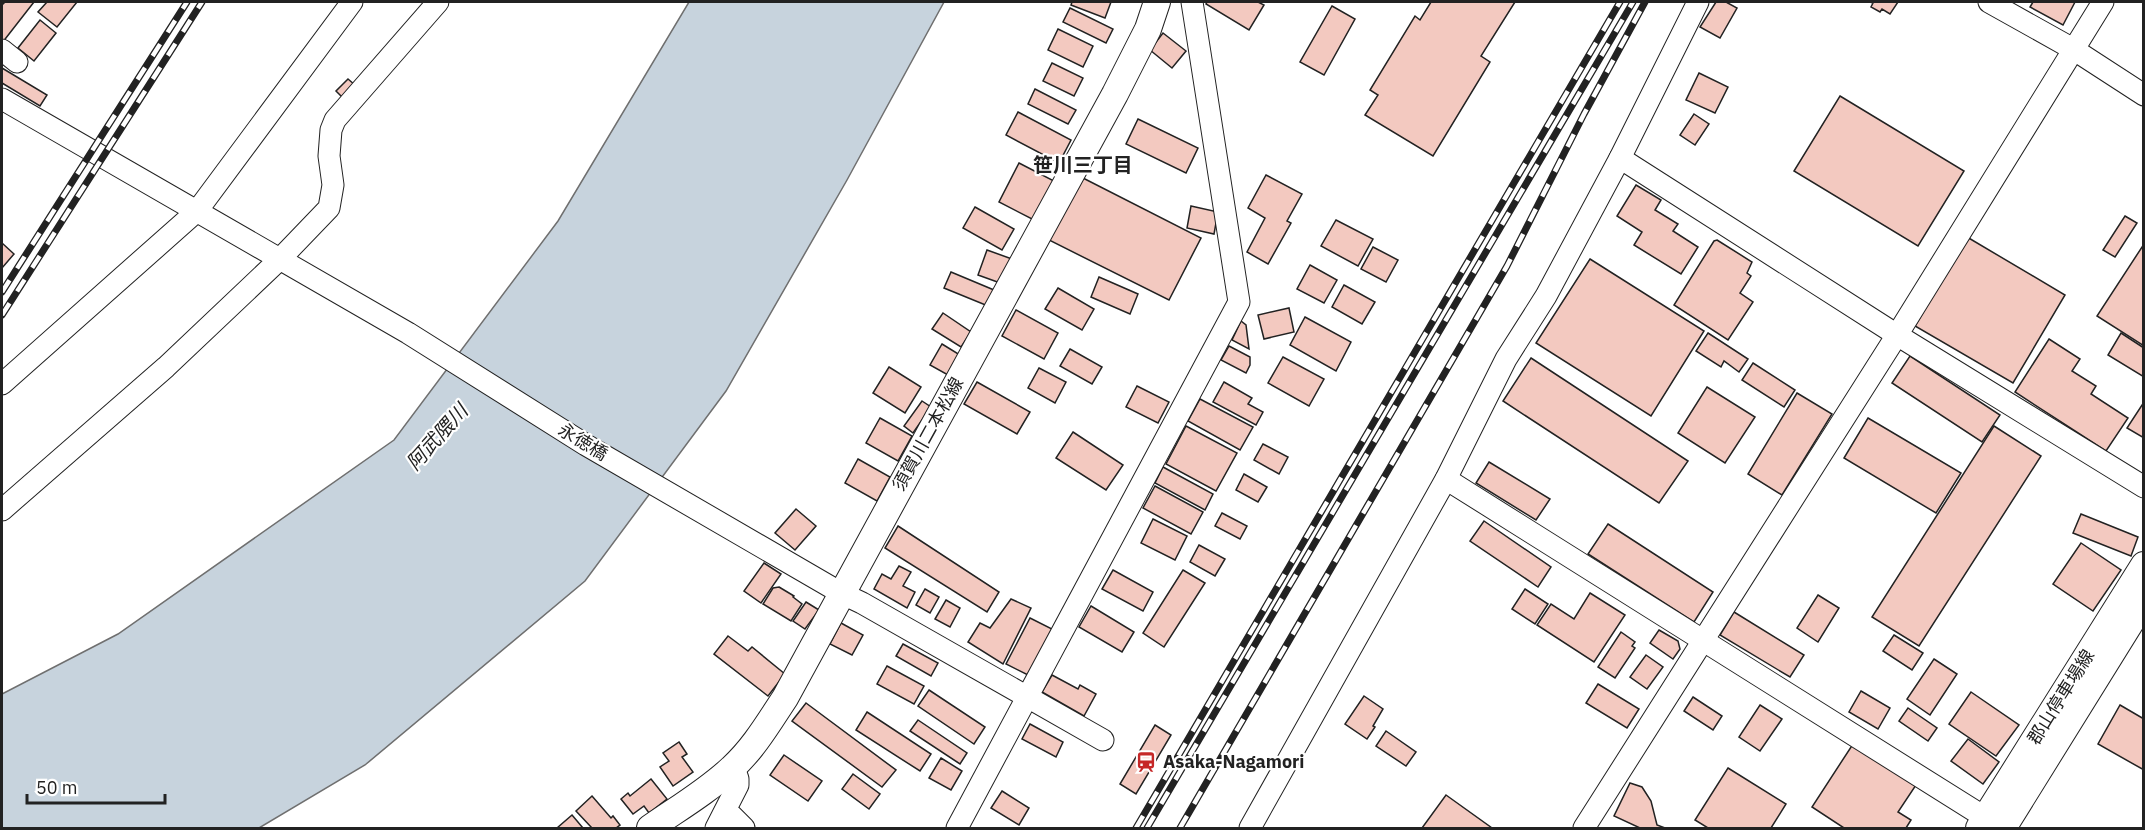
<svg xmlns="http://www.w3.org/2000/svg" width="2145" height="830" font-family="'IBM Plex Sans','Noto Sans JP',sans-serif">
<style>
.water{fill:#c7d3dd;stroke:#6f6f6f;stroke-width:1.5}
.building{fill:#f3c9c0;stroke:#222;stroke-width:1.5}
.lines{fill:none;stroke-linecap:round;stroke-linejoin:round}
.minor-casing{stroke:#222;stroke-width:23}
.major-casing{stroke:#222;stroke-width:28}
.minor{stroke:#fff;stroke-width:21}
.major{stroke:#fff;stroke-width:26}
.rail-casing{stroke:#222;stroke-width:7}
.rail{stroke:#fff;stroke-width:4.5;stroke-dasharray:14;stroke-linecap:butt}
.labels{text-anchor:middle;stroke-width:4.5;stroke-linejoin:round;paint-order:stroke}
.street-label{font-size:18px;fill:#222;stroke:#fff}
.poi-label{font-size:18px;font-weight:bold;fill:#222;stroke:#fff;text-anchor:start}
.neighbourhood-label{font-size:20px;font-weight:bold;fill:#222;stroke:#fff}
.water-label{font-size:20px;font-style:italic;fill:#222;stroke:#fff}
</style>
<rect width="100%" height="100%" fill="#fff"/>
<polygon class="water" points="689,2 944,2 847,180 726,391 585,581 365,765 259,828 2,828 2,694 118,634 394,440 558,221"/>
<g class="building">
<polygon points="5,2 34,2 2,43 2,5"/>
<polygon points="47,2 77,2 57,27 38,12"/>
<polygon points="1072,2 1111,2 1105,18 1071,5"/>
<polygon points="1207,2 1258,2 1264,5 1249,30 1206,4"/>
<polygon points="1431,2 1515,2 1481,56 1490,62 1433,156 1365,115 1378,95 1370,90 1415,16 1420,20"/>
<polygon points="1716,2 1726,2 1737,8 1720,38 1700,27"/>
<polygon points="1870,2 1898,2 1890,14 1882,9 1880,12 1871,7 1873,3"/>
<polygon points="2033,2 2075,2 2063,25 2030,7"/>
<polygon points="1332,6 1355,19 1324,75 1300,62"/>
<polygon points="1070,8 1113,29 1106,43 1063,22"/>
<polygon points="40,20 56,33 34,61 18,48"/>
<polygon points="1058,29 1093,46 1083,67 1048,50"/>
<polygon points="1163,33 1186,51 1172,68 1150,50"/>
<polygon points="1052,63 1083,78 1074,96 1043,81"/>
<polygon points="2,68 47,95 40,106 2,83"/>
<polygon points="1699,73 1728,87 1715,113 1686,100"/>
<polygon points="348,79 355,85 343,98 336,91"/>
<polygon points="1035,89 1076,110 1068,124 1028,104"/>
<polygon points="1840,96 1964,171 1918,246 1794,171"/>
<polygon points="1018,112 1071,140 1059,163 1006,135"/>
<polygon points="1694,114 1709,124 1695,145 1680,135"/>
<polygon points="1138,119 1198,148 1186,173 1126,144"/>
<polygon points="1019,163 1054,181 1034,220 999,202"/>
<polygon points="1266,175 1302,194 1287,221 1291,223 1268,264 1247,252 1265,218 1248,208"/>
<polygon points="1081,177 1201,238 1169,300 1049,240"/>
<polygon points="1636,185 1661,200 1655,210 1678,224 1673,231 1698,247 1681,274 1634,245 1642,232 1617,216"/>
<polygon points="1191,206 1218,212 1214,234 1187,228"/>
<polygon points="975,207 1014,229 1002,250 963,228"/>
<polygon points="2125,216 2137,223 2115,257 2103,250"/>
<polygon points="1336,220 1373,239 1358,266 1321,246"/>
<polygon points="1967,237 2065,295 2013,383 1915,326"/>
<polygon points="1717,240 1752,262 1747,273 1751,276 1740,293 1753,302 1728,340 1674,305 1714,241"/>
<polygon points="2,243 14,254 2,268"/>
<polygon points="2144,244 2144,346 2097,316"/>
<polygon points="1373,247 1398,260 1386,282 1361,269"/>
<polygon points="987,250 1012,259 1003,284 978,275"/>
<polygon points="1590,259 1704,331 1651,416 1536,343"/>
<polygon points="1310,265 1337,280 1324,303 1297,289"/>
<polygon points="951,272 994,290 988,306 944,288"/>
<polygon points="1099,277 1138,294 1130,314 1091,297"/>
<polygon points="1344,285 1375,302 1362,324 1332,307"/>
<polygon points="1058,288 1094,309 1082,330 1045,309"/>
<polygon points="1289,308 1294,332 1264,339 1258,315"/>
<polygon points="1016,310 1058,333 1044,359 1002,336"/>
<polygon points="943,313 971,332 961,347 932,329"/>
<polygon points="1305,317 1351,342 1336,371 1290,345"/>
<polygon points="1241,321 1246,325 1249,349 1232,340"/>
<polygon points="1708,333 1748,359 1739,372 1724,361 1721,367 1696,351"/>
<polygon points="2121,333 2144,348 2144,377 2108,355"/>
<polygon points="2049,339 2080,359 2072,371 2096,386 2091,394 2128,418 2106,451 2015,392"/>
<polygon points="942,344 960,355 948,375 930,365"/>
<polygon points="1229,346 1250,357 1250,365 1246,373 1221,360"/>
<polygon points="1070,349 1102,367 1092,384 1060,366"/>
<polygon points="1910,356 2000,415 1982,442 1892,383"/>
<polygon points="1283,357 1324,379 1309,406 1268,383"/>
<polygon points="1531,358 1688,461 1659,503 1503,401"/>
<polygon points="1753,363 1795,390 1784,407 1742,380"/>
<polygon points="889,367 921,387 905,413 873,393"/>
<polygon points="1039,368 1066,382 1055,403 1028,388"/>
<polygon points="977,382 1030,412 1017,434 964,404"/>
<polygon points="1224,382 1252,398 1248,404 1263,412 1256,425 1213,402"/>
<polygon points="1137,386 1169,402 1158,423 1126,407"/>
<polygon points="1707,387 1755,417 1725,463 1678,433"/>
<polygon points="1797,393 1832,414 1782,495 1748,474"/>
<polygon points="1200,399 1253,427 1240,450 1188,421"/>
<polygon points="922,401 931,407 913,433 904,426"/>
<polygon points="2144,402 2144,438 2127,428"/>
<polygon points="880,418 912,436 898,461 866,443"/>
<polygon points="1868,418 1961,473 1936,513 1844,458"/>
<polygon points="1186,426 1237,453 1216,491 1166,464"/>
<polygon points="1994,426 2041,456 1919,646 1872,617"/>
<polygon points="1073,432 1123,465 1106,490 1056,458"/>
<polygon points="1263,444 1288,457 1279,474 1254,460"/>
<polygon points="858,459 890,477 877,501 845,483"/>
<polygon points="1489,462 1550,499 1536,520 1476,483"/>
<polygon points="1163,467 1213,494 1205,510 1155,483"/>
<polygon points="1244,474 1267,487 1258,502 1236,490"/>
<polygon points="1155,486 1203,512 1191,534 1143,508"/>
<polygon points="796,509 816,526 795,550 775,533"/>
<polygon points="1222,513 1247,526 1240,539 1215,526"/>
<polygon points="2081,514 2138,537 2131,556 2073,533"/>
<polygon points="1153,519 1187,536 1175,560 1141,543"/>
<polygon points="1484,521 1551,567 1538,587 1470,541"/>
<polygon points="1608,524 1713,592 1694,622 1588,554"/>
<polygon points="898,526 999,592 987,612 885,548"/>
<polygon points="2081,543 2121,570 2093,611 2053,584"/>
<polygon points="1199,545 1225,559 1215,576 1190,562"/>
<polygon points="764,563 781,574 761,603 744,591"/>
<polygon points="899,566 911,572 903,586 915,592 907,608 874,589 882,574 891,579"/>
<polygon points="1113,570 1153,592 1143,611 1102,589"/>
<polygon points="1183,570 1205,583 1164,647 1143,633"/>
<polygon points="779,587 794,596 793,597 802,604 791,621 763,604 773,588"/>
<polygon points="925,589 939,597 930,613 916,605"/>
<polygon points="1525,589 1548,604 1535,624 1512,609"/>
<polygon points="1590,593 1625,615 1594,662 1537,625 1551,604 1574,619"/>
<polygon points="1818,595 1839,608 1818,642 1797,628"/>
<polygon points="1011,599 1031,608 1003,664 968,642 980,623 990,628"/>
<polygon points="946,600 960,608 950,627 935,619"/>
<polygon points="806,602 819,610 805,629 793,621"/>
<polygon points="1091,606 1134,632 1122,652 1079,627"/>
<polygon points="1734,612 1804,655 1790,677 1720,635"/>
<polygon points="1030,618 1052,629 1028,675 1006,664"/>
<polygon points="841,623 863,635 852,655 830,644"/>
<polygon points="1659,630 1678,641 1680,649 1673,659 1650,643"/>
<polygon points="1621,632 1635,642 1632,646 1635,648 1615,678 1598,667"/>
<polygon points="1894,635 1923,653 1912,670 1883,651"/>
<polygon points="728,636 748,651 752,647 785,674 768,696 714,654"/>
<polygon points="903,644 938,663 931,676 896,656"/>
<polygon points="1646,655 1663,667 1647,689 1630,677"/>
<polygon points="1934,659 1957,674 1930,715 1907,699"/>
<polygon points="887,666 924,686 914,704 877,684"/>
<polygon points="1052,675 1078,689 1080,685 1096,694 1084,716 1042,692"/>
<polygon points="1598,684 1639,709 1627,728 1586,703"/>
<polygon points="929,690 985,727 974,744 918,706"/>
<polygon points="1861,691 1890,708 1878,729 1849,712"/>
<polygon points="1971,692 2019,725 1996,756 1949,724"/>
<polygon points="1364,696 1383,709 1373,726 1375,727 1367,739 1345,724"/>
<polygon points="1693,697 1722,716 1713,730 1684,711"/>
<polygon points="806,703 896,770 882,787 792,721"/>
<polygon points="1760,705 1782,719 1760,751 1739,737"/>
<polygon points="2120,705 2144,719 2144,770 2098,744"/>
<polygon points="1908,708 1937,728 1928,741 1899,721"/>
<polygon points="867,712 931,754 920,771 856,730"/>
<polygon points="918,720 967,753 960,764 910,731"/>
<polygon points="1030,724 1063,742 1056,757 1022,739"/>
<polygon points="1155,725 1171,735 1136,794 1120,784"/>
<polygon points="1386,731 1416,752 1406,766 1376,746"/>
<polygon points="1968,739 1999,762 1983,784 1951,761"/>
<polygon points="679,742 687,754 682,757 693,772 673,786 660,767 669,761 663,753"/>
<polygon points="1853,744 1916,785 1898,812 1911,820 1906,828 1844,828 1812,807"/>
<polygon points="784,755 822,781 808,801 770,775"/>
<polygon points="941,758 962,771 951,790 929,778"/>
<polygon points="1728,768 1786,804 1771,828 1708,828 1695,820"/>
<polygon points="853,774 880,794 869,809 842,789"/>
<polygon points="651,779 667,799 649,813 644,806 633,814 621,799 628,793 630,796"/>
<polygon points="1630,783 1642,787 1651,801 1657,825 1665,828 1640,828 1614,816"/>
<polygon points="1002,791 1029,808 1019,825 991,808"/>
<polygon points="1446,795 1492,828 1422,828"/>
<polygon points="592,796 611,818 613,816 620,825 616,828 592,828 576,811"/>
<polygon points="572,815 583,828 557,828"/>
</g>
<g class="lines">
<g class="minor-casing">
<g id="minor">
<polyline points="1989,2 2073,49 2144,95"/>
<polyline points="2,50 17,62"/>
<polyline points="2,99 408,333 586,445 841,593 862,603 1103,740"/>
<polyline points="1620,158 1897,335 2144,487"/>
<polyline points="2,384 197,211 352,2"/>
<polyline points="1446,479 1997,825"/>
<polyline points="2,510 166,367 280,259 329,208 333,185 329,156 331,130 335,120 438,2"/>
<polyline points="725,812 732,816 744,828"/>
<polyline points="716,828 738,785 738,779 734,767"/>
<polyline points="957,828 1239,302 1192,2"/>
<polyline points="1250,828 1446,479 1506,359 1546,296 1620,158 1698,2"/>
<polyline points="1584,828 1897,335 2103,2"/>
</g>
</g>
<g class="major-casing">
<g id="major">
<path d="M650,828C677,809 708,791 732,768C754,748 769,722 785,698L1115,94L1148,29L1157,2"/>
<polyline points="1979,828 2144,565"/>
<polyline points="2003,828 2144,601"/>
</g>
</g>
<use href="#minor" class="minor"/>
<use href="#major" class="major"/>
<g class="rail-casing">
<g id="rail">
<polyline points="2,292 187,2"/>
<polyline points="2,315 202,2"/>
<polyline points="1136,828 1620,2"/>
<polyline points="1147,828 1633,2"/>
<polyline points="1180,828 1507,266 1584,114 1645,2"/>
</g>
</g>
<use href="#rail" class="rail"/>
</g>
<defs>
<g id="station-bare" transform="scale(1.62)"><path d="M-3-6H3Q5-6 5-4V2Q5 4 3 4L4.5 6H3L1.5 4h-3L-3 6H-4.5L-3 4Q-5 4-5 2V-4Q-5-6-3-6ZM-3.5-4v3h7v-3ZM-3.5 1v1.5H-2V1ZM2 1v1.5H3.5V1Z" fill="#c62828" stroke="#fff" stroke-width="2.5" paint-order="stroke"/></g>
</defs>
<g fill-rule="evenodd">
<use href="#station-bare" x="1146" y="762"/>
</g>
<g class="labels">
<g class="street-label">
<text transform="translate(928 434) rotate(-61)" y="6">須賀川二本松線</text>
<text transform="translate(583 442) rotate(31)" y="6">永徳橋</text>
<text transform="translate(2061 697) rotate(-58)" y="6">郡山停車場線</text>
</g>
<g class="poi-label">
<text x="1163" y="768">Asaka-Nagamori</text>
</g>
<g class="neighbourhood-label">
<text x="1083" y="172">笹川三丁目</text>
</g>
<g class="water-label">
<text transform="translate(437 437) rotate(-48)" y="7">阿武隈川</text>
</g>
</g>
<rect width="2145" height="830" fill="none" stroke="#222222" stroke-width="6"/>
<path d="M27 794v9h138v-9" fill="none" stroke="#222222" stroke-width="3"/>
<text x="36" y="794" font-size="18" fill="#222222" stroke="#ffffff" stroke-width="4.5" paint-order="stroke">50 m</text>
</svg>
